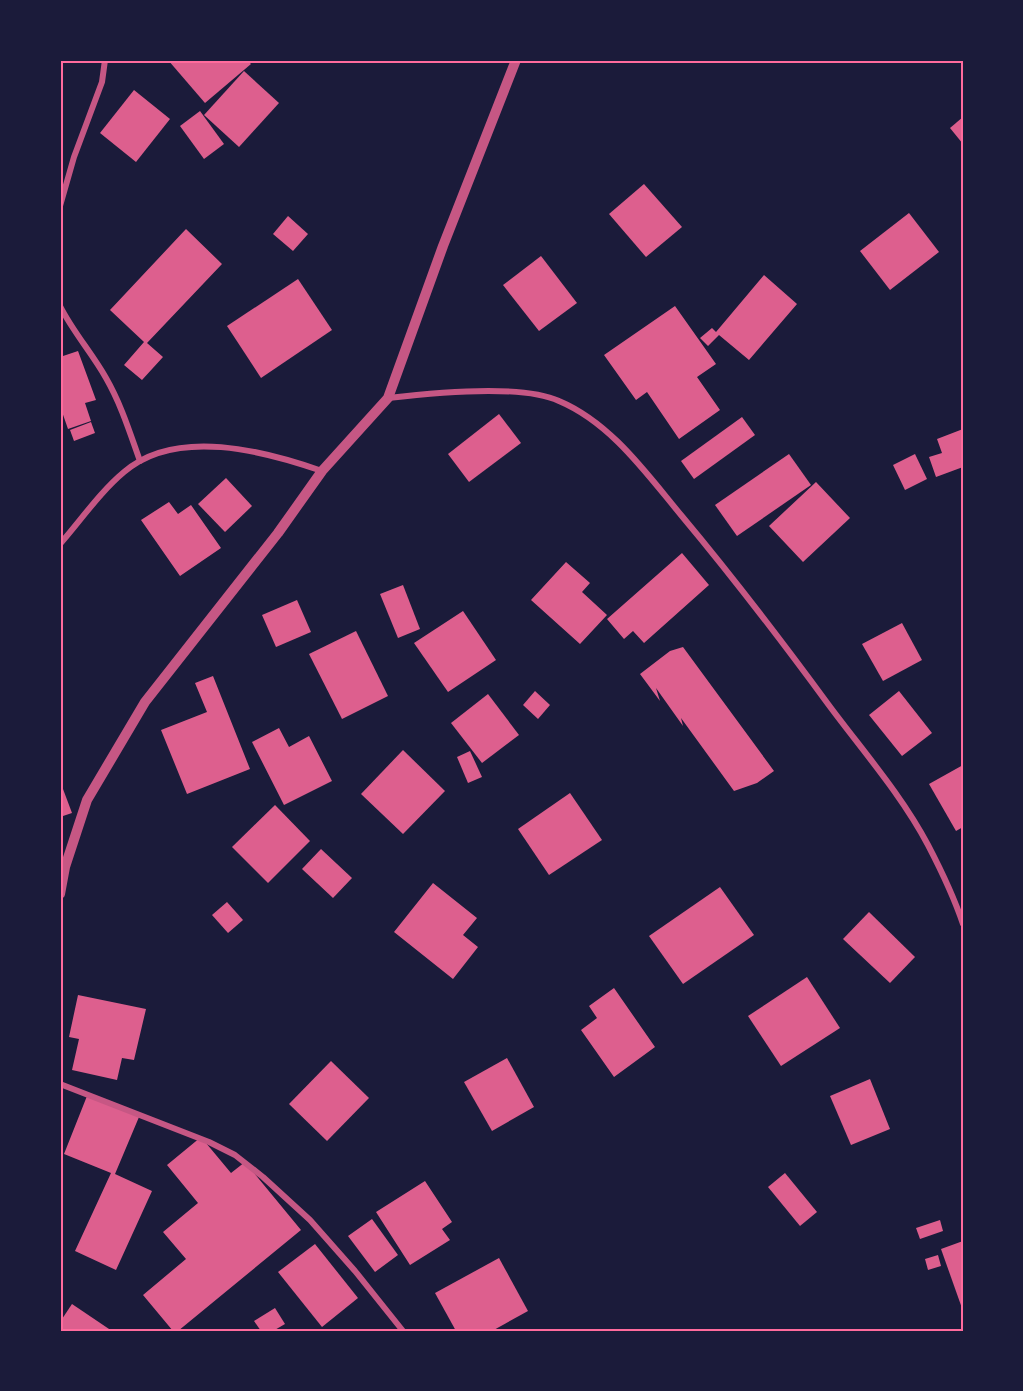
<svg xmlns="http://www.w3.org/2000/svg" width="1023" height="1391" font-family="'Nunito Sans',sans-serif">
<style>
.building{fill:#dd5f8e}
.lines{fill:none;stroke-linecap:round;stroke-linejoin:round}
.minor{stroke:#c65784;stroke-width:6}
.tertiary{stroke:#c65784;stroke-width:10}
.neatline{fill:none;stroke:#ff6b9d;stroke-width:2}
</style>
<rect width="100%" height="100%" fill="#1b1b3a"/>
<g class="building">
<polygon points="168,60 247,60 251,64 205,103"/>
<polygon points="244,71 279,103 239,147 204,115"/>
<polygon points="134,90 170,119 136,162 100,133"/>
<polygon points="200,111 224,144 204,159 180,126"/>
<polygon points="963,117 963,144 950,128"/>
<polygon points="644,184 682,227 646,257 609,214"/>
<polygon points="909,213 939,252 890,290 860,251"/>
<polygon points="288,216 308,234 293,251 273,234"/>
<polygon points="186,229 222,264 147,343 163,357 142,380 124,365 144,342 110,310"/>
<polygon points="541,256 577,303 539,331 503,285"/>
<polygon points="764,275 797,304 749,360 719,335 708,346 700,338 712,328 716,332"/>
<polygon points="298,279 332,330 261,378 227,326"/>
<polygon points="675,306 716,364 697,377 720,410 679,439 647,392 636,400 604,355"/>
<polygon points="78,351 96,400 85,403 91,421 68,429 60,406 60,357"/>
<polygon points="499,414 521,443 469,482 448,454"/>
<polygon points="742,417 755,435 694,479 681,461"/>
<polygon points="91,422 95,433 74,441 70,430"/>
<polygon points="963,429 963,467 936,477 929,457 942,453 937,439"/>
<polygon points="789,454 811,485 737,536 715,505"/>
<polygon points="915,454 927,479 905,490 893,465"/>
<polygon points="226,478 252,506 225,532 198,504"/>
<polygon points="816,482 850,518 803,562 769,526"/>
<polygon points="169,502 178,514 191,505 221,548 180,576 141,520"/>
<polygon points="682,553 709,585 644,643 633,631 624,639 607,619"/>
<polygon points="566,562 590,583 582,592 607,615 580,644 531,600"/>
<polygon points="403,585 420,629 398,638 380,594"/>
<polygon points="297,600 311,632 276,647 262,615"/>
<polygon points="463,611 496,660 448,692 414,643"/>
<polygon points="902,623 922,660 883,681 862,644"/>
<polygon points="356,631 388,696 342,719 309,654"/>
<polygon points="683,647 774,771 757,783 734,791 681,718 683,726 656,688 660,701 640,674 670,651"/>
<polygon points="213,676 250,769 187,794 161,730 207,712 195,683"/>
<polygon points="535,691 550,705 538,719 523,705"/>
<polygon points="899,691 932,733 902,756 869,715"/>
<polygon points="488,694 519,735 482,763 451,723"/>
<polygon points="279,728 289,747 309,736 332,781 284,805 252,742"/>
<polygon points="403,750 445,791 403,834 361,794"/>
<polygon points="470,751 482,777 468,783 457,757"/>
<polygon points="963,765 963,827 956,831 929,784"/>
<polygon points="63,789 72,813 60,817 60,790"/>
<polygon points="570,793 602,840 549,875 518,829"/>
<polygon points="275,805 310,841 268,883 232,847"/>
<polygon points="321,849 352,878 333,898 302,869"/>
<polygon points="433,883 477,918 463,935 478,947 453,979 394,932"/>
<polygon points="720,887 754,935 683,984 649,936"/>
<polygon points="227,902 243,920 228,933 212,915"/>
<polygon points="869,912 915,957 890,983 843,939"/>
<polygon points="807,977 840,1028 781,1066 748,1016"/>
<polygon points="614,988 655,1047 614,1077 581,1030 597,1018 589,1006"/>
<polygon points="78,995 146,1009 134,1060 122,1058 117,1080 72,1070 79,1039 69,1037"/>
<polygon points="507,1058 534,1107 492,1131 464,1082"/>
<polygon points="331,1061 369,1098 327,1141 289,1104"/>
<polygon points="870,1079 890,1129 851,1145 830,1096"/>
<polygon points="87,1096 139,1117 115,1174 152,1191 116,1270 75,1251 111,1173 64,1154"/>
<polygon points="201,1137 231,1173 245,1162 301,1230 178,1331 173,1331 143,1295 186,1259 163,1232 198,1203 167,1165"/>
<polygon points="785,1173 817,1212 800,1226 768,1187"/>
<polygon points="425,1181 452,1222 442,1229 450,1240 410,1265 376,1212"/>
<polygon points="372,1219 398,1255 375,1272 348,1236"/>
<polygon points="940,1220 943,1231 920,1239 916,1228"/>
<polygon points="963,1241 963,1311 941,1249"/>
<polygon points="315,1244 358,1298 322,1327 278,1272"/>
<polygon points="938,1255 941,1266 928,1270 925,1259"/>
<polygon points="499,1258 528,1311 492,1331 456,1331 435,1293"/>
<polygon points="72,1304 112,1331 60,1331 60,1322"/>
<polygon points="275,1308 285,1324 273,1331 261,1331 254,1321"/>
</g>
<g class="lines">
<g class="minor">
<polyline points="60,206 74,157 102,82 105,60"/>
<path d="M60,306C73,332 92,353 106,378C121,404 130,433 140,461"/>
<path d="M388,398C430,393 522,384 559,401C611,423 646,473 681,515C732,576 781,640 828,704C862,750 901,794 928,845C941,870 954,897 963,924"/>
<path d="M60,544C81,520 100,492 124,472C176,427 265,451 322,471"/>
<polyline points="60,1084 209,1142 235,1155 263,1177 310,1220 355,1271 403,1331"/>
</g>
<polyline class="tertiary" points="60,894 65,867 87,800 145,702 278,533 322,471 388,398 443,246 516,60"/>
</g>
<rect width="1023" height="1391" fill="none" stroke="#1b1b3a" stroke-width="123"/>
<rect x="62" y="62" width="900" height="1268" class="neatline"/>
</svg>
